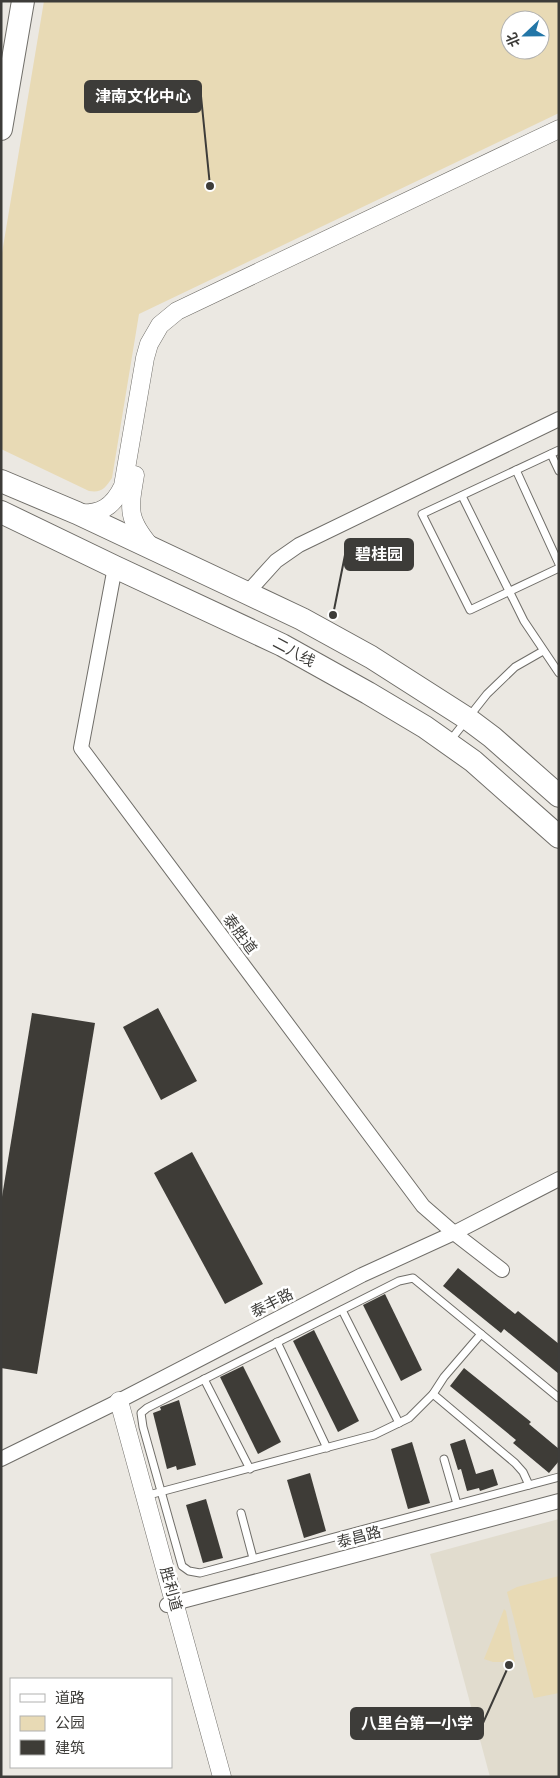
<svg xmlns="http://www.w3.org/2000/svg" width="560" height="1778" font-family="Figtree,'Noto Sans SC',sans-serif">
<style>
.built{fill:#e1dcce}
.green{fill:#e8dab5;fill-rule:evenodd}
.building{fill:#3e3c37}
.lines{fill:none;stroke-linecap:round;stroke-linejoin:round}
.service-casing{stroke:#706e69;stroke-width:9}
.minor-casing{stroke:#706e69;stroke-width:16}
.tertiary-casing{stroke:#706e69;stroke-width:19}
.primary-casing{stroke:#706e69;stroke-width:24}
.service{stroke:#fff;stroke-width:7}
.minor{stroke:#fff;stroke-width:14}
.tertiary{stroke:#fff;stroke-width:18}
.primary{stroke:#fff;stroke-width:22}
.labels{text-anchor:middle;stroke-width:5;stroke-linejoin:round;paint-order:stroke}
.street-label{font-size:15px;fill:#3d3c39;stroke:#fff}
.leader{fill:none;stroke:#3d3c39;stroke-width:2}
.callout-dot{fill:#3d3c39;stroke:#fff;stroke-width:2}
.callout{fill:#3d3c39;stroke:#3d3c39;stroke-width:2}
.callout-label{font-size:16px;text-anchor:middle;font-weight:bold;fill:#fff}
</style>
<rect width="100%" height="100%" fill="#ebe8e2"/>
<polygon class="built" points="559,1519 559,1777 490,1777 430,1554"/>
<g class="green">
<path d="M44,1H559V113L139,314L112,478C105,488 102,493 89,491L1,449V259ZM510,20H540V50H510Z"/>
<polygon points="559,1576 559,1693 534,1698 507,1592 517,1587"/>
<polygon points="504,1609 506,1611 515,1662 493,1662 484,1659"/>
</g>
<g class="building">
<polygon points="158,1008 197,1081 161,1100 123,1027"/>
<polygon points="32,1013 95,1023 37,1374 1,1368 1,1203"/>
<polygon points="192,1152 263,1284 225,1304 154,1173"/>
<polygon points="458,1268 515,1314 518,1311 559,1344 559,1374 504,1329 501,1333 443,1286"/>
<polygon points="385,1294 422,1370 401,1381 363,1305"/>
<polygon points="314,1330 359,1421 338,1432 293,1341"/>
<polygon points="243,1366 281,1442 258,1454 220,1377"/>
<polygon points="464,1368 531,1422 529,1424 559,1449 559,1461 549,1473 513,1443 516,1440 450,1386"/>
<polygon points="179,1400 196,1465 177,1470 176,1466 167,1469 153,1413 161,1410 160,1407"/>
<polygon points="465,1439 476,1474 493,1469 498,1485 480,1491 479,1488 467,1491 461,1469 458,1470 450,1444"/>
<polygon points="412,1442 430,1503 408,1509 391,1449"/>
<polygon points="310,1473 326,1531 304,1538 287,1480"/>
<polygon points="206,1499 223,1558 203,1563 186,1505"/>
</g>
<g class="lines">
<g class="service-casing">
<g id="service">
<polyline points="559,450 422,514 470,610 559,568"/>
<polyline points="551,454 559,471"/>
<polyline points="516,470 559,564"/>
<polyline points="462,496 524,621 559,673"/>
<polyline points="449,742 487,694 515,667 543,651"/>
<polyline points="342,1310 399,1423"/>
<polyline points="277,1342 327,1448"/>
<polyline points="204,1379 250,1469"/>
<polyline points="433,1394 515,1463 523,1472 529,1485"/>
<polyline points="559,1398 413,1278 399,1281 147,1408 141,1413 143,1427 182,1566 189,1571 200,1573 559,1477"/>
<polyline points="444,1459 457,1504"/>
<polyline points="145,1496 374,1435 409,1418 433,1394 444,1377 481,1334"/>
<polyline points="241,1513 253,1558"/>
</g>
</g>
<g class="minor-casing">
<g id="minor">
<polyline points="115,567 81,748 423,1206 454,1233 502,1270"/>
<polyline points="247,593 276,561 299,545 559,419"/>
<polyline points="1,1459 111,1405 362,1275 454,1233 559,1179"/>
<polyline points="167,1605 559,1501"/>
</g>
</g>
<g class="tertiary-casing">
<g id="tertiary">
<path d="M135,475C129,510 127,519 151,547"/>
<path d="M77,513C100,515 113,507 123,486L145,358L149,344L160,325L177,311L559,129"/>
<polyline points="119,1401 222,1777"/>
</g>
</g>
<g class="primary-casing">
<g id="primary">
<polyline points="1,129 23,1"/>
<polyline points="1,481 77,513 247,593 302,619 371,657 468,719 492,737 559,796"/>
<polyline points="1,512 115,567 282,645 368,693 425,727 473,761 559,837"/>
</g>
</g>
<use href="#service" class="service"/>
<use href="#minor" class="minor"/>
<use href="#tertiary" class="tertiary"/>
<use href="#primary" class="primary"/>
</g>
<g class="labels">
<g class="street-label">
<text transform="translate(294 652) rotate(28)" y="5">二八线</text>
<text transform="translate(240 934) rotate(53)" y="5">泰胜道</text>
<text transform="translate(272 1303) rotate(-27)" y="5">泰丰路</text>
<text transform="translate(359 1537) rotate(-15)" y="5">泰昌路</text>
<text transform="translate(171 1589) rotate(75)" y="5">胜利道</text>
</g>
</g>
<path class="leader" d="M210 186L201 96M333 615L345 555M509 1665L483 1723"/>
<g class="callout-dot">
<circle cx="210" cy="186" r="5"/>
<circle cx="333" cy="615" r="5"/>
<circle cx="509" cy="1665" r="5"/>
</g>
<g class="callout">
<rect x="85" y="81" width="116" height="31" rx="5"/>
<rect x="345" y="539" width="68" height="31" rx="5"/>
<rect x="351" y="1708" width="132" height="31" rx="5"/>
</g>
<g class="callout-label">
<text x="143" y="102">津南文化中心</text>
<text x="379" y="560">碧桂园</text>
<text x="417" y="1729">八里台第一小学</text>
</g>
<rect width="560" height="1778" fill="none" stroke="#3d3c39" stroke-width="5"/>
<rect x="10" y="1678" width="162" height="90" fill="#ffffff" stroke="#b1b1b0"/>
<rect x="20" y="1694" width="25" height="8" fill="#ffffff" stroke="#b1b1b0"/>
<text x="55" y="1703" font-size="15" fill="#3d3c39">道路</text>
<rect x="20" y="1716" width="25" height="15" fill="#e8dab5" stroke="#b1b1b0"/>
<text x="55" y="1728" font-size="15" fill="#3d3c39">公园</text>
<rect x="20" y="1740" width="25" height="15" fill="#3e3c37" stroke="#b1b1b0"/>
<text x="55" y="1753" font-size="15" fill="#3d3c39">建筑</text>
<g transform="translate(525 35) rotate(248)"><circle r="24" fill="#ffffff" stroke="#b1b1b0"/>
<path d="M0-4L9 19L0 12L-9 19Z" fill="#2376a7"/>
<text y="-8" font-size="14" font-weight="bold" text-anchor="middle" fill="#3d3c39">北</text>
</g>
</svg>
